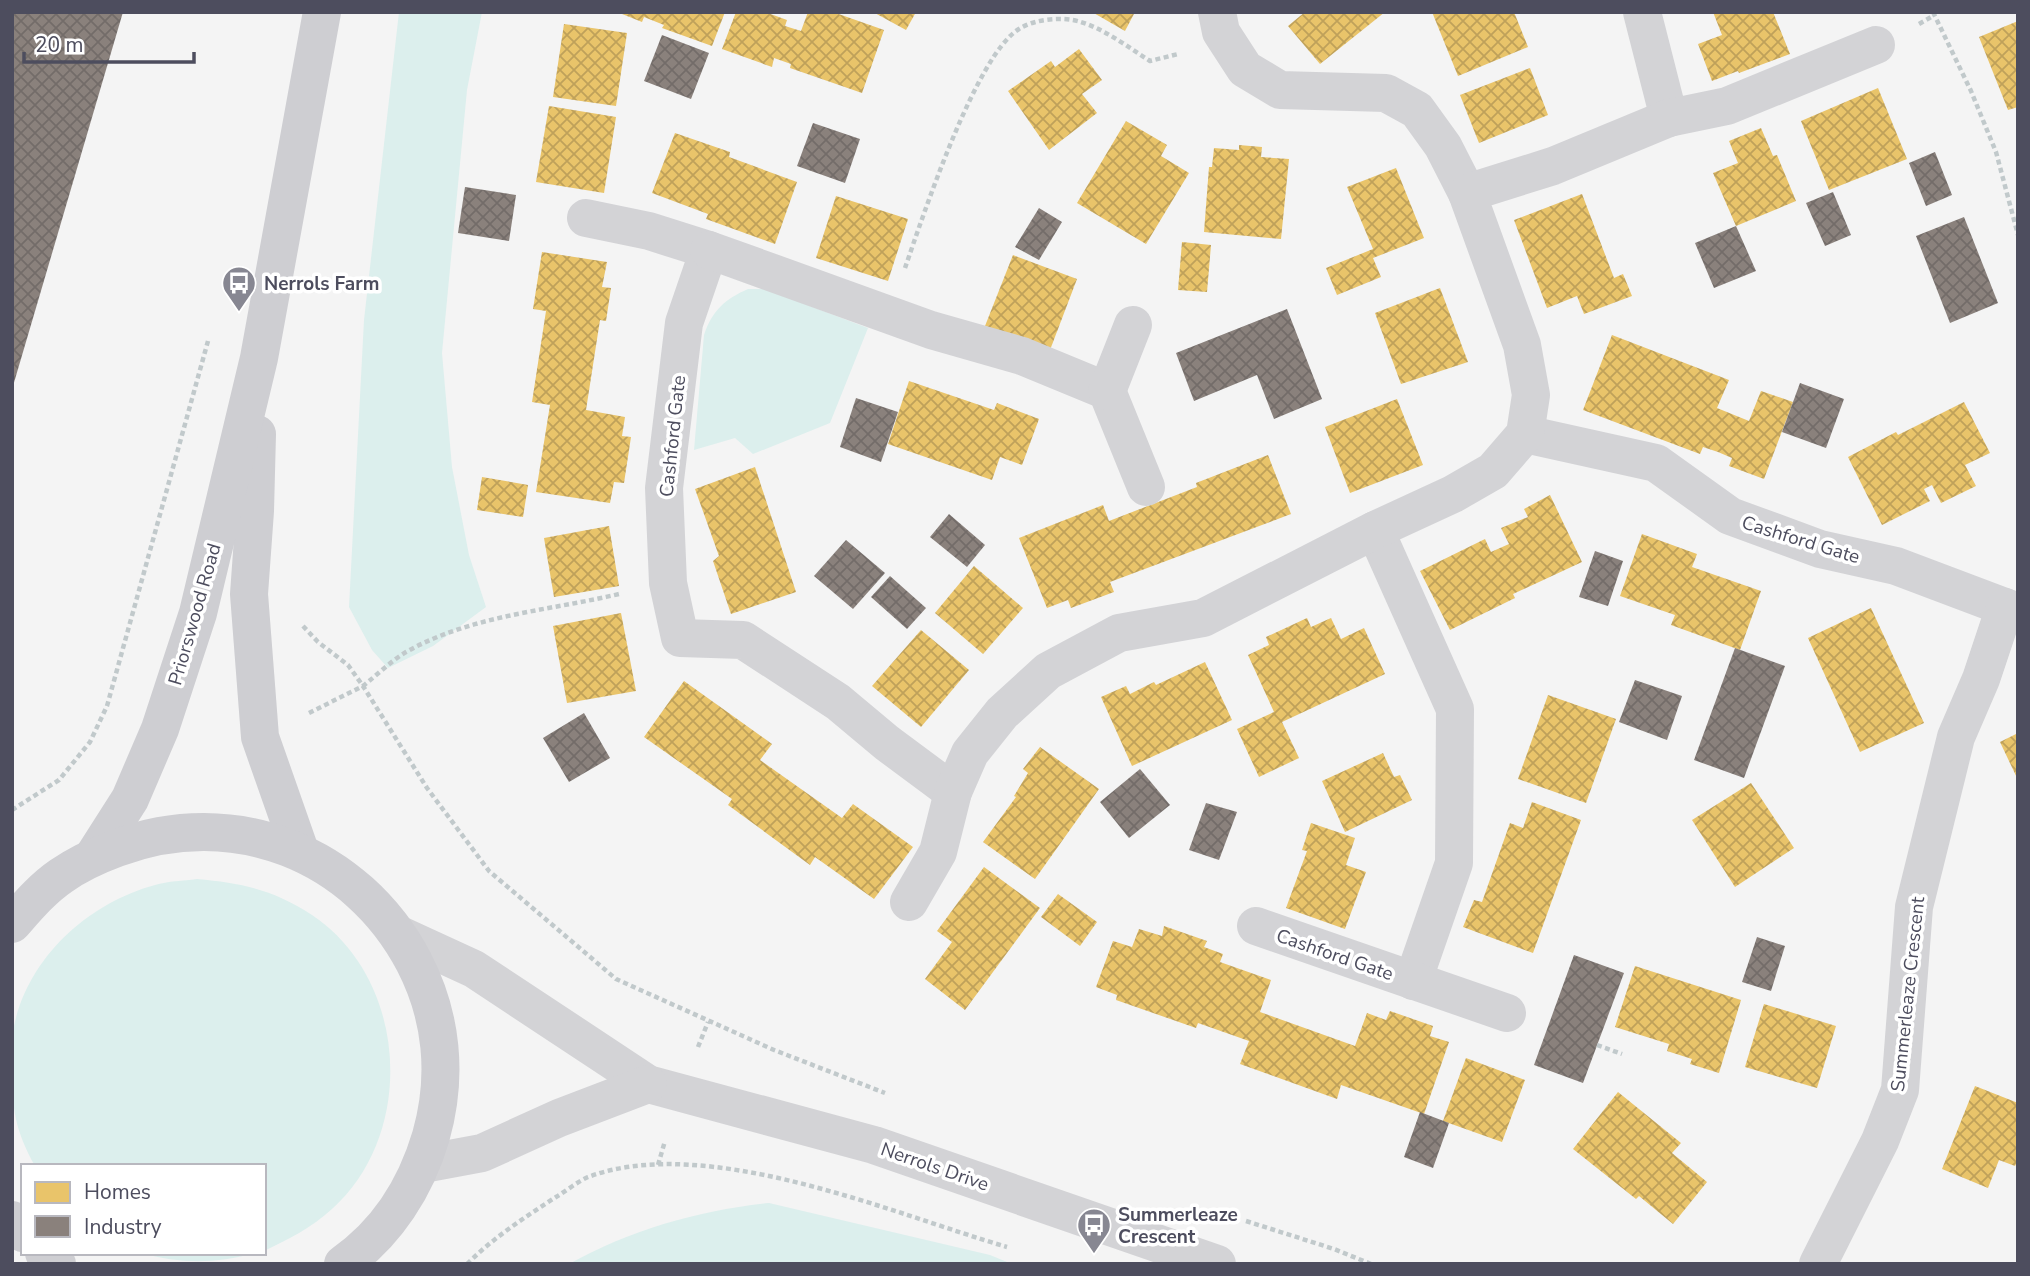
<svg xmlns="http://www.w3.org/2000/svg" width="2030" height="1276" font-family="'Nunito Sans',sans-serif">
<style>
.green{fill:#dcefed}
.homes{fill:url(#homes-cross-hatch)}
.industry{fill:url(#industry-cross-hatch)}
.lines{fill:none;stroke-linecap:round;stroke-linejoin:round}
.path{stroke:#c1c9cb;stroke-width:4.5;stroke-dasharray:5 3.5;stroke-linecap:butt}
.minor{stroke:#d3d3d6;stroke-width:38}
.major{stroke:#ceced2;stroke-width:38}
.labels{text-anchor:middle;stroke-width:7;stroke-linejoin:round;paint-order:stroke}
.poi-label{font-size:19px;font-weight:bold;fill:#4d4d5e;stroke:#fff;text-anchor:start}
.street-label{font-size:19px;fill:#4d4d5e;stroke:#fff}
</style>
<defs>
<pattern id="homes-cross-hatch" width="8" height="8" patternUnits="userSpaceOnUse" patternTransform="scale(1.75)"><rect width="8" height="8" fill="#e9c46a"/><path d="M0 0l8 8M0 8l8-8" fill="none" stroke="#bfa15a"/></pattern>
<pattern id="industry-cross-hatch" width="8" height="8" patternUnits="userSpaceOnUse" patternTransform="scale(1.75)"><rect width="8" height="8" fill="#8a817c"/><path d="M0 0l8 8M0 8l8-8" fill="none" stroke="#736c69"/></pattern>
</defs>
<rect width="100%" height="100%" fill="#f4f4f4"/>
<g class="green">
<polygon points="399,12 482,12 467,90 442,353 452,467 469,555 486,607 433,646 388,668 372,650 349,607 364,320"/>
<path d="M748,289H765L868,328L830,423L753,454L735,438L694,450L704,335C712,311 725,299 748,289Z"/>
<path d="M197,879C242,883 274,890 312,915C408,979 417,1133 332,1209C311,1228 289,1239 264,1251V1166H35C15,1130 12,1109 12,1069C12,1054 12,1040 14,1026C29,956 89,903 155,885C168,881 183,881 197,879Z"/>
<path d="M769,1203L990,1255L1012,1264H569C630,1230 700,1210 769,1203Z"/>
<path d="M140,1253H256C213,1264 183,1264 140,1253Z"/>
</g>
<g class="homes">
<polygon points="617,12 725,12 712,46 662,28 664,25 644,17 642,22"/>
<polygon points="736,12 765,12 787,20 785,26 801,31 808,12 833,12 884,30 862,93 790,68 791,64 774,58 772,67 722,49"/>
<polygon points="873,12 916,12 906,30"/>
<polygon points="1092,12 1135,12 1125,31"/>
<polygon points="1305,12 1385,12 1320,64 1288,26"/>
<polygon points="1432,12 1514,12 1528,47 1458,76"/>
<polygon points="1713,12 1773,12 1790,54 1739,73 1738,71 1712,81 1698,44 1722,35"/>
<polygon points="2018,21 2018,107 2008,110 1979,37"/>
<polygon points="564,24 627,33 616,106 553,97"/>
<polygon points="1079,49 1102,80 1082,94 1097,113 1049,150 1008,91 1051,61 1055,67"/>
<polygon points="1530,68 1548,115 1479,143 1460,95"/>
<polygon points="1878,88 1907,159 1829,190 1801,121"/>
<polygon points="549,106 616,117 604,193 536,182"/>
<polygon points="1126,121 1167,145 1161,156 1189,173 1146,244 1077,203"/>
<polygon points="1761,128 1773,156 1777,155 1796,201 1736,226 1713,173 1738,163 1729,141"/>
<polygon points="675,133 730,152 729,157 797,182 775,244 706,219 708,214 652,193"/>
<polygon points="1239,145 1262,147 1261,157 1289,159 1281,239 1204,232 1209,167 1212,167 1214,148 1239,150"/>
<polygon points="1396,168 1424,238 1373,258 1381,277 1337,295 1326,268 1373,249 1347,187"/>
<polygon points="1582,194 1614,278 1623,274 1632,296 1584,314 1577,296 1547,308 1514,220"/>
<polygon points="836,196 908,219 888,281 816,258"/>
<polygon points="1182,242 1211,245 1207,292 1178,290"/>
<polygon points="542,252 607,262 602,287 611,288 606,321 600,320 586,410 625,417 622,436 631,437 624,483 614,482 610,503 536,492 550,405 532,402 546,311 533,309"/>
<polygon points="1013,255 1077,279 1050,350 985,326"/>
<polygon points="1440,288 1468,362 1401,384 1375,313"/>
<polygon points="1612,335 1729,380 1717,408 1749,421 1761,391 1793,402 1764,479 1729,466 1732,458 1718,452 1703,447 1700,454 1583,410"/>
<polygon points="909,381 994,410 997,403 1039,419 1022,465 1000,457 992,480 888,444"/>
<polygon points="1397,399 1423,465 1350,493 1325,427"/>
<polygon points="1964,402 1990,453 1965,465 1976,486 1941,503 1932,485 1924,489 1930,501 1882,525 1848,457 1896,432 1898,435"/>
<polygon points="1268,455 1291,514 1110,582 1114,592 1071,608 1068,600 1047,608 1019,538 1103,505 1109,521 1197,487 1196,483"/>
<polygon points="755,467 796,592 731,614 713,561 719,556 695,489"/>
<polygon points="482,477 528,485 523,517 477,510"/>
<polygon points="1550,495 1582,562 1513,594 1515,598 1450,630 1420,571 1485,539 1491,552 1509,544 1501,528 1528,517 1524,509"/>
<polygon points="609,526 619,586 554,597 544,538"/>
<polygon points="1642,534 1697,554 1692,567 1761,591 1740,650 1671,625 1675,615 1620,596"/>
<polygon points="974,566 1023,608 983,654 935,613"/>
<polygon points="1871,608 1924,723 1860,752 1808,638"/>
<polygon points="621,613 636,691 567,703 553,626"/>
<polygon points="1307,618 1311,627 1331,618 1341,639 1364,628 1385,674 1282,722 1299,758 1259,777 1237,729 1274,712 1248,655 1269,645 1266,637"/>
<polygon points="921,630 969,670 921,727 872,686"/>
<polygon points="1205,662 1232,720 1132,766 1101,697 1126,686 1130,694 1154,682 1156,685"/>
<polygon points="684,681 772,744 760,760 842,818 853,804 913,847 874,899 815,857 810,865 728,805 732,799 644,737"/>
<polygon points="1548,695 1616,719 1586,803 1518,779"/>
<polygon points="2018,733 2018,780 2000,742"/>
<polygon points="1040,747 1099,789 1035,879 983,842 1016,797 1014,796 1028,773 1023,769"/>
<polygon points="1383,753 1394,777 1400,775 1412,800 1345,832 1322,781"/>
<polygon points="1751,783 1794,848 1735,887 1692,820"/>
<polygon points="1532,802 1581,820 1533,953 1463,927 1474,900 1482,902 1510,823 1523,828"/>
<polygon points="1311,823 1355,838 1346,865 1366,872 1345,929 1286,908 1307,851 1302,850"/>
<polygon points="984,867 1040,908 965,1010 925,979 952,942 937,931"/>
<polygon points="1058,894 1097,922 1080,946 1041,917"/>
<polygon points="1164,926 1207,941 1204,947 1223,954 1220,962 1271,980 1260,1012 1355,1046 1367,1013 1386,1020 1390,1011 1433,1026 1430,1036 1449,1042 1424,1114 1341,1085 1337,1099 1240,1064 1249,1041 1198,1023 1196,1028 1116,1000 1117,995 1096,987 1113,941 1132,947 1139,929 1162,936"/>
<polygon points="1635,966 1741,1000 1719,1073 1690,1064 1692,1059 1667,1051 1669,1044 1615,1027"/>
<polygon points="1764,1004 1836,1026 1817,1088 1745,1067"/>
<polygon points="1466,1058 1525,1080 1502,1142 1443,1121"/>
<polygon points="1975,1086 2018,1103 2018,1160 2015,1166 1999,1160 1988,1188 1942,1169"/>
<polygon points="1618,1092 1681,1143 1672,1153 1707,1182 1673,1224 1639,1196 1636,1199 1573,1149"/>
</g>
<g class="industry">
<polygon points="12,12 123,12 13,386 12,386"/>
<polygon points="662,35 709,53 691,99 644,81"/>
<polygon points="813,123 860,139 845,183 797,166"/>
<polygon points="1935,152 1952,195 1926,206 1909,163"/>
<polygon points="465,187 516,195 509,241 458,233"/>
<polygon points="1833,192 1851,235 1825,246 1806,203"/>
<polygon points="1039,208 1062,222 1039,260 1015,247"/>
<polygon points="1964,217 1998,303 1950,323 1916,236"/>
<polygon points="1736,226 1756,271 1714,288 1695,243"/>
<polygon points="1287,309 1322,399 1274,419 1257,375 1194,401 1176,353"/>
<polygon points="1800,383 1844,399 1826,448 1782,432"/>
<polygon points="856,398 898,412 881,462 840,447"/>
<polygon points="949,514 985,545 967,567 930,537"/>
<polygon points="846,540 885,573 853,609 814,576"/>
<polygon points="1595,551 1623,561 1608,606 1579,597"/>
<polygon points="890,576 926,608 907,629 871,597"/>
<polygon points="1735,648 1785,666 1744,778 1694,760"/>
<polygon points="1635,680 1682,696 1667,740 1619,722"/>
<polygon points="584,713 610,758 569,782 543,738"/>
<polygon points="1140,769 1170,805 1129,838 1100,802"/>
<polygon points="1206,803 1237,812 1219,860 1189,850"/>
<polygon points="1757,937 1785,946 1771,991 1742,982"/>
<polygon points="1574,955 1624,973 1583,1083 1534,1065"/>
<polygon points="1420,1112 1449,1123 1433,1168 1404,1157"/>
</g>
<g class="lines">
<g class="path">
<polyline points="1933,12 1971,91 1996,152 2018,235"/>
<polyline points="1919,24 1933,16"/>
<path d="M905,268C923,216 976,55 1019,29C1034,19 1063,16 1081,22C1106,30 1128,47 1150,61L1178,54"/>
<path d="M303,626L318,642L348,665L363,686C377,675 391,661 406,652C472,615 547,611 619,594"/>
<polyline points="309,713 363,686 427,788 489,871 616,979 774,1050 885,1093"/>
<polyline points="12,810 59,780 90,742 107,706 208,341"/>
<polyline points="1597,1045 1622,1054"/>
<polyline points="698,1047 708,1022"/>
<polyline points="658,1165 665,1141"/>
<polyline points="1246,1221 1334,1249 1371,1264"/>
<path d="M467,1264C493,1238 525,1217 556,1197C566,1191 577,1182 588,1177C706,1133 891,1213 1007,1247"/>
</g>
<g class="minor">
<polyline points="1217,12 1221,32 1245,69 1280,90 1386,93 1417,110 1443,146 1467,193"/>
<polyline points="1642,12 1669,118"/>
<polyline points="586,218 649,231 709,250 684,323 664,488 668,583 680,638 743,640 838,702 887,743 953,792"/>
<polyline points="709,250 931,330 1022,356 1107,391 1146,487"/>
<polyline points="1107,391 1133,325"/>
<polyline points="1525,434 1656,463 1730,516 1820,549 1896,566 2018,612"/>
<polyline points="1375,530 1455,709 1454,863 1413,981"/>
<polyline points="909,902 938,852 953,792 970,753 1002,713 1048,671 1119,633 1203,618 1375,530 1453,494 1493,471 1525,434 1531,395 1522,345 1467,193 1553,166 1669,118 1727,106 1876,45"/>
<polyline points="1256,926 1507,1013"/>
<polyline points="400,935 474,969 648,1084 874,1145 1217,1264"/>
<polyline points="423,1164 482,1153 559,1118 648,1084"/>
<polyline points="1818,1264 1880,1141 1900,1090 1914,907 1956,737 1981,679 2005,607"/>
</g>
<g class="major">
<polyline points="257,434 255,511 249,594 260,737 300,851"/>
<polyline points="93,857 130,799 160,729 198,613 259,358 322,12"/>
<path d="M12,924C27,907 42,889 61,876C78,864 98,855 117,848C233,804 357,853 414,962C442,1016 448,1076 431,1136C416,1187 387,1233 343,1264"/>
<polyline points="12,1220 23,1233"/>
<polyline points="44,1253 57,1264"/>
</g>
</g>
<defs>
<g id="bus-pin" transform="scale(1.75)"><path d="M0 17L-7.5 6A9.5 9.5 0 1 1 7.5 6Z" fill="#878792" stroke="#fff"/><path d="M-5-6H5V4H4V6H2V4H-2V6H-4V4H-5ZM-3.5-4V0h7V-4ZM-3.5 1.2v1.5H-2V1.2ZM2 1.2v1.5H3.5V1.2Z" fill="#fff"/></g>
</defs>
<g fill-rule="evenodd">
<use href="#bus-pin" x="239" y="283"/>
<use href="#bus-pin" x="1094" y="1225"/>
</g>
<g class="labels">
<g class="poi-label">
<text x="264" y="290">Nerrols Farm</text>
<text x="1118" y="1221">Summerleaze<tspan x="1118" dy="22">Crescent</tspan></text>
</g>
<g class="street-label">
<text transform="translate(672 436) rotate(-84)" y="7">Cashford Gate</text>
<text transform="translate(1801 539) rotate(17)" y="7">Cashford Gate</text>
<text transform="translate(194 614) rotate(-74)" y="7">Priorswood Road</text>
<text transform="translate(1335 954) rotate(19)" y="7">Cashford Gate</text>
<text transform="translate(1907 994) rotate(-84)" y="7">Summerleaze Crescent</text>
<text transform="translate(935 1166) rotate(19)" y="7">Nerrols Drive</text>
</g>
</g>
<rect width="2030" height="1276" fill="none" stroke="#4d4d5e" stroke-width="28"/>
<rect x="21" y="1164" width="245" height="91" fill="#ffffff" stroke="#b8b8bf" stroke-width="2"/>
<rect x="35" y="1182" width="35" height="21" fill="#e9c46a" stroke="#b8b8bf" stroke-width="2"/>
<text x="84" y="1199" font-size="21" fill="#4d4d5e">Homes</text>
<rect x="35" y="1216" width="35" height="21" fill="#8a817c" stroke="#b8b8bf" stroke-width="2"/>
<text x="84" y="1234" font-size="21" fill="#4d4d5e">Industry</text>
<path d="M24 52v10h170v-10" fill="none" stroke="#4d4d5e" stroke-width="3.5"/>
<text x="35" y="52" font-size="21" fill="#4d4d5e" stroke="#ffffff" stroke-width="5" paint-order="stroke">20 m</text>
</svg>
